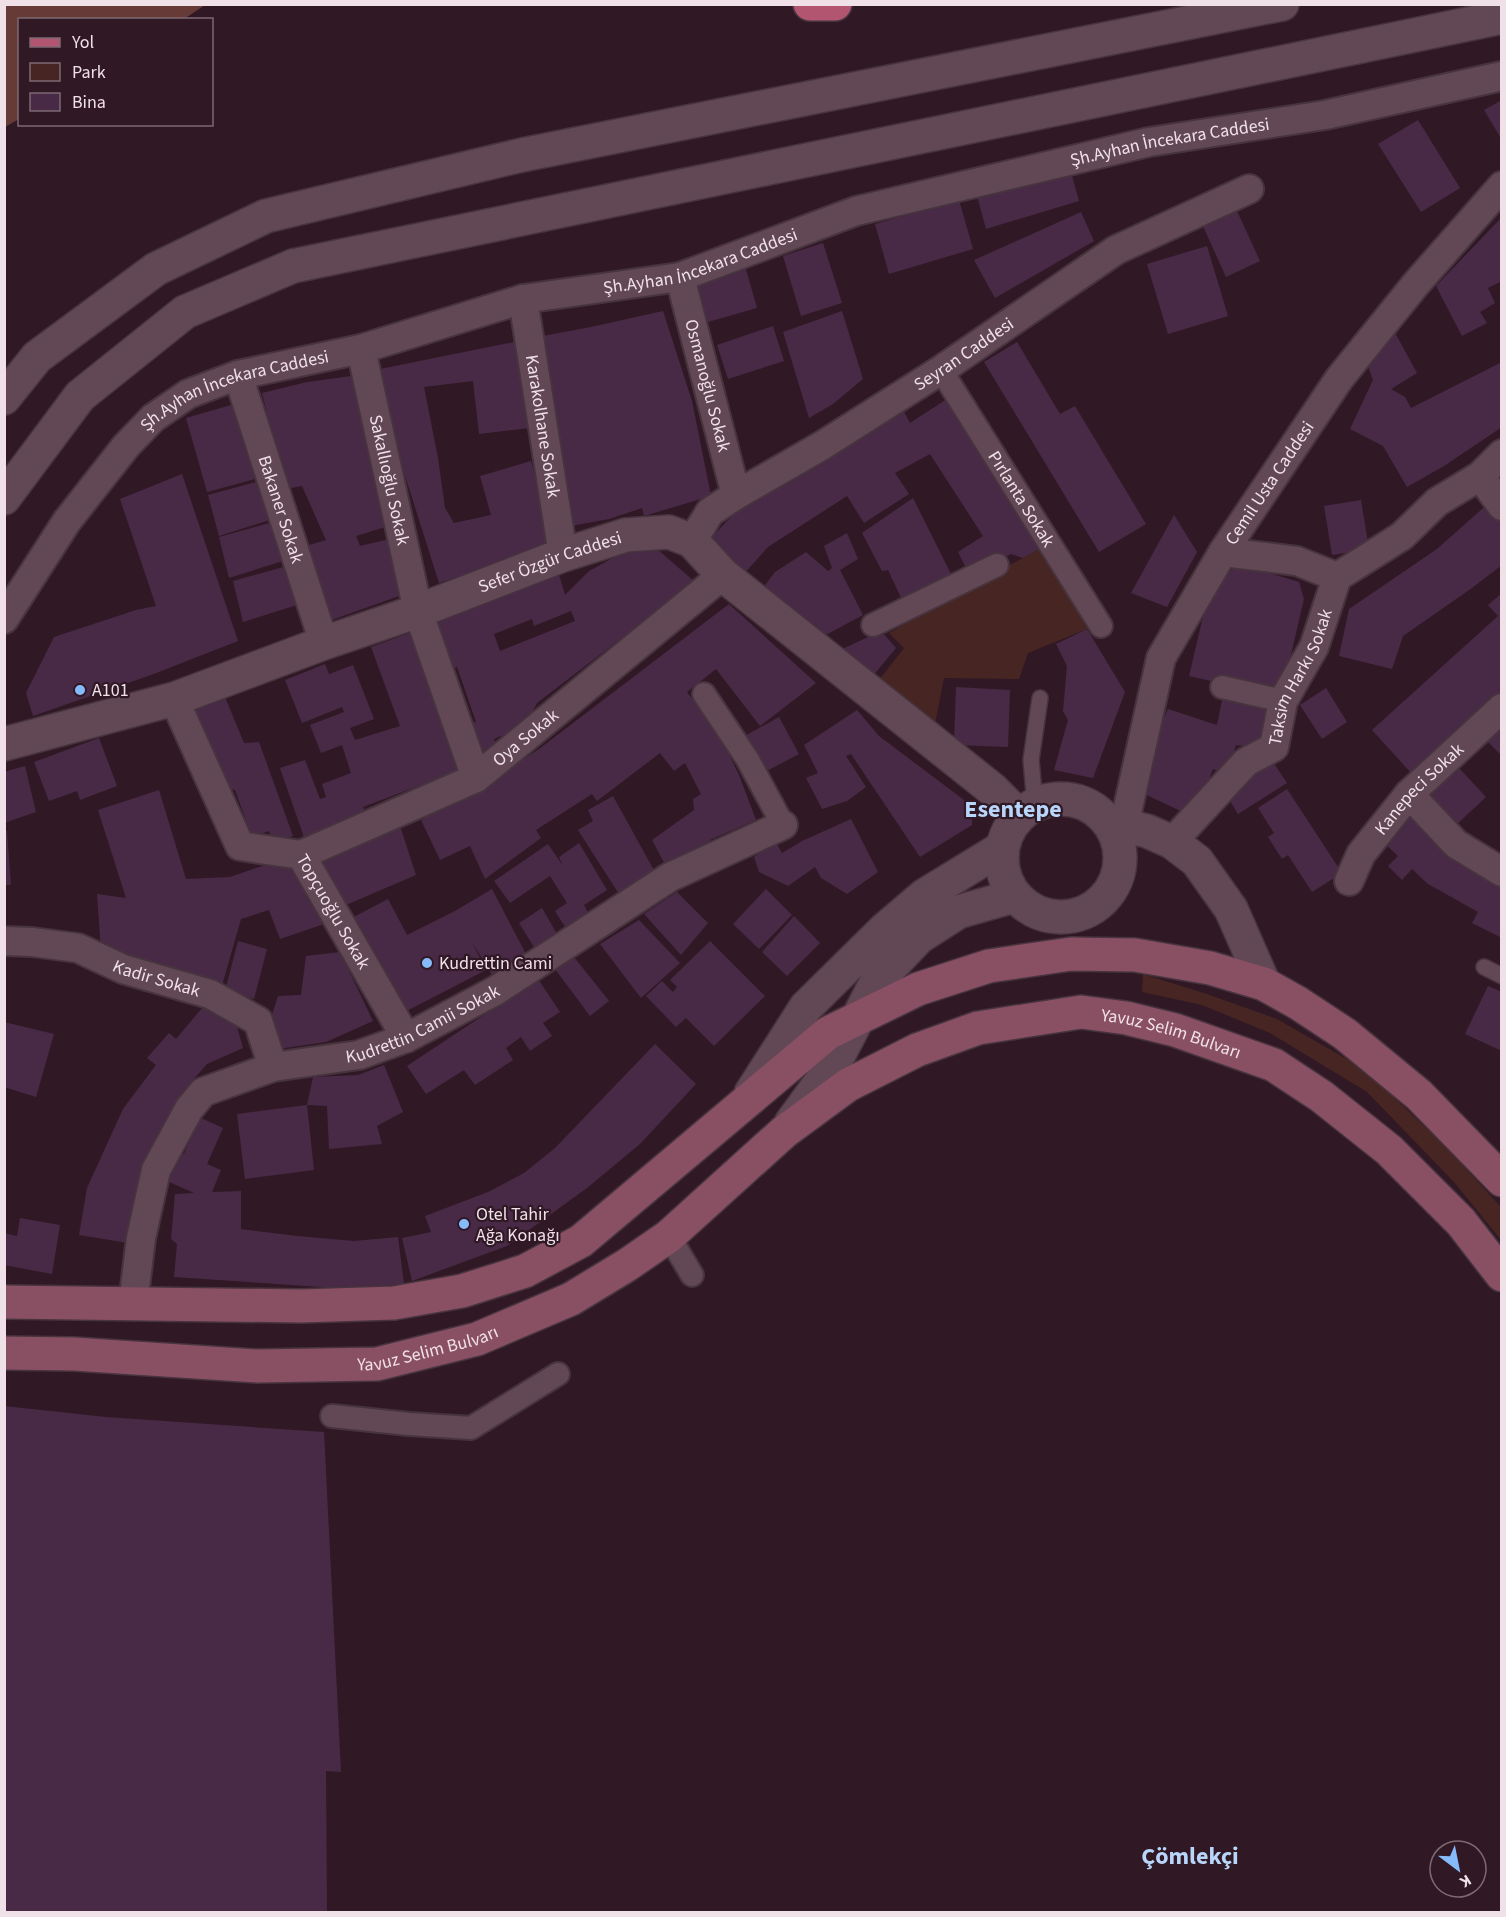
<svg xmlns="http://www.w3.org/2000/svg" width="1506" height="1917" font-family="'Source Sans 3',sans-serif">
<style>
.green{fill:#472522}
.forest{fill:#663a36}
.building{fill:#482a46;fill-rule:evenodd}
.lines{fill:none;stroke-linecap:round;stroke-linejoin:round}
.service-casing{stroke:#47343e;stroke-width:18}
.pedestrian-casing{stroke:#47343e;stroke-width:26}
.minor-casing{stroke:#47343e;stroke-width:32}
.tertiary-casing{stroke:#47343e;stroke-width:36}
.secondary-casing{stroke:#47343e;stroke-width:36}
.primary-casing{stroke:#47343e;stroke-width:36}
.service{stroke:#624855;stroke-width:15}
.pedestrian{stroke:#624855;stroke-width:22}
.minor{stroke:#624855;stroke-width:28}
.tertiary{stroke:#624855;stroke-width:33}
.secondary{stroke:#894f62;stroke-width:33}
.primary{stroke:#b15570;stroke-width:33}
.poi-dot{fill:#86bbfb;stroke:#301925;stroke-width:2}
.labels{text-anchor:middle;stroke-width:4.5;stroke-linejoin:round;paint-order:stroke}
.street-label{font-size:18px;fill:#f0e0e7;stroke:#301925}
.poi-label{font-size:18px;fill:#f0e0e7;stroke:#301925;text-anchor:start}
.district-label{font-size:24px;font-weight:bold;fill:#b8d6fa;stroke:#301925}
</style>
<rect width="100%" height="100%" fill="#301925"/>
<g class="green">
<polygon points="1044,546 1087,629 1028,653 1019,679 944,678 935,724 879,680 904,648 889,633"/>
<polygon points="1143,974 1207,994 1277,1019 1364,1069 1444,1145 1501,1207 1501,1240 1454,1182 1367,1092 1270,1033 1202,1005 1142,992"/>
</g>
<polygon class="forest" points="5,4 204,4 205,5 184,19 20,20 19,119 5,127"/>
<g class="building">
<polygon points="1502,100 1502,140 1484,110"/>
<polygon points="1418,120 1460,188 1421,212 1378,144"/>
<polygon points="1069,165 1079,201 986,229 976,192"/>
<polygon points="959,200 973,249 889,274 875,224"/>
<polygon points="1236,209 1260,261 1226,277 1202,224"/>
<polygon points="1081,212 1094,241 995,298 974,260"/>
<polygon points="1502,217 1502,281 1488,288 1495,303 1480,312 1487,323 1462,336 1436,286"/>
<polygon points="823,243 842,303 801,316 783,256"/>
<polygon points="1207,246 1228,316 1168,334 1147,264"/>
<polygon points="745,266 757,308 708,322 696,281"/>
<polygon points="663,311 692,401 711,496 644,516 642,508 609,519 565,527 537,337 591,327"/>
<polygon points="842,311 863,379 833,404 809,418 783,332"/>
<polygon points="773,326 784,361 728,379 717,345"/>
<polygon points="1394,331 1417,373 1391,389 1405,397 1411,408 1502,362 1502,427 1444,466 1407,487 1383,446 1350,429 1373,380 1366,361"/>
<polygon points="519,341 529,428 479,434 473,381 424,387 438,458 445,508 454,523 491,515 480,476 531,461 553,545 439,583 402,466 375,370"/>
<polygon points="1017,342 1060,414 1075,406 1146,524 1099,552 984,362"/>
<polygon points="351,376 361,417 395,524 356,536 360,546 402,536 413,591 329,621 306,546 326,540 302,486 286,489 262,393 307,382"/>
<polygon points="950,397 1044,546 1023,558 1011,554 985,567 968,572 958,552 983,536 930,454 895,473 909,494 864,523 847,496 768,547 742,576 702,547 732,516 902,408 910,423"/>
<polygon points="238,403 259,478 207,492 186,418"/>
<polygon points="182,474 238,641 151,675 33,716 26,693 54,637 136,610 156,606 120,499"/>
<polygon points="263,480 276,518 219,536 208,495"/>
<polygon points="913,498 954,580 904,604 888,570 882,571 862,533"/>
<polygon points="1361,500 1369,549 1332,555 1324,506"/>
<polygon points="1491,501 1502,514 1502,565 1472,588 1403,636 1392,669 1339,656 1349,609 1437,549"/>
<polygon points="1174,515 1197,552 1167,607 1131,593"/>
<polygon points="273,522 286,560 229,578 219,537"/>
<polygon points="847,533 858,559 840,570 863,615 822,637 760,592 775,572 806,552 828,571 832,568 824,546"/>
<path d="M657,549L695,582L537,703L525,726L494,739L497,748L479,763L465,724L476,722L457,667L450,670L431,620L558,571L565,595L589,571L622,553ZM571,611L575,621L500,651L494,634L532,619L534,626Z"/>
<polygon points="1239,564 1299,582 1304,599 1281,697 1189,676 1205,608 1220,579"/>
<polygon points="287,566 300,604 243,622 233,581"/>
<polygon points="1502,593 1502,693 1412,774 1372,730 1498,616 1488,605"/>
<polygon points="729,604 816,683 760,726 716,669 687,692 720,736 739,775 756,820 710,840 714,847 668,870 652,840 694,810 693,799 701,794 685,763 674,771 660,753 597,801 592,794 536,830 541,838 485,879 470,846 440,860 421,820 462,799 539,749"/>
<polygon points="1087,629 1125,692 1093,778 1054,770 1068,720 1063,711 1067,666 1056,644"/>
<polygon points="415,631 463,769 363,807 368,818 306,843 280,768 305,760 320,799 326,797 322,784 351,773 342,745 321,753 310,725 344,712 342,707 302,723 285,680 325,664 329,674 353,665 374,719 350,728 355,740 400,726 371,647"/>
<polygon points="881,631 896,648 871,678 836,652"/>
<polygon points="956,687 1010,690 1008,747 954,745"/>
<polygon points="1326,688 1347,722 1322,739 1300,705"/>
<polygon points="1224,690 1276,703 1270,736 1251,747 1236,745 1227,775 1213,769 1203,794 1189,815 1136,790 1152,743 1168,709 1217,725"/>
<polygon points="225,697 244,743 259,742 293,836 274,843 269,831 252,837 235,790 222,788 192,709"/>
<polygon points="857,710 879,736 972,806 972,825 920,857 851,754 846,756 866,787 847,801 822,809 806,778 818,773 804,745"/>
<polygon points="1502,712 1502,756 1479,733"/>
<polygon points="779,717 799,754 763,773 743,737"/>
<polygon points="99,738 117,786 80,800 77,791 49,801 34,762"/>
<polygon points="1273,762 1287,783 1238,814 1225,793"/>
<polygon points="25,766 36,812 4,823 4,772"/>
<polygon points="1457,766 1486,797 1453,828 1424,797"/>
<polygon points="1287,789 1342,873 1312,892 1288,855 1282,859 1268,837 1274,833 1258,808"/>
<polygon points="159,790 186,879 230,877 279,860 306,874 327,923 280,939 269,910 241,919 221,989 101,952 97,894 126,898 98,810"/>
<polygon points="613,796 656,874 619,894 578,830 593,821 588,810"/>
<polygon points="1408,814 1502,880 1502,938 1472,923 1478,912 1428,884 1412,869 1402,880 1388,866 1398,856 1382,841"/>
<polygon points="851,819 878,872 847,894 821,878 815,867 788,886 759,872 754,857 776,842 782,853 802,841"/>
<polygon points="399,823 416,875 339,908 316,861"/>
<polygon points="4,831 7,831 11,885 4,885"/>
<polygon points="579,843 607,890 584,905 591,918 569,933 555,911 567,903 550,876 510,903 494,881 548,844 563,866 559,857"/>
<polygon points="492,889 529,960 495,980 472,942 486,970 397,1016 348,920 388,899 407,935 455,911"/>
<polygon points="766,889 792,915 759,949 733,924"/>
<polygon points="677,892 708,923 681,955 644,914"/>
<polygon points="542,908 561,941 539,955 519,923"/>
<polygon points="794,916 820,943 787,976 762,952"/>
<polygon points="639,920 680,963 641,998 600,944"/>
<polygon points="238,941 267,949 254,999 225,991"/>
<polygon points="710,941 765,996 714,1046 686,1018 676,1027 646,996 662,981 673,992 677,987 670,980"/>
<polygon points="340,952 373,1021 326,1042 278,1049 269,1024 278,996 301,995 306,956"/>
<polygon points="574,957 609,1001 590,1016 555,969"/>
<polygon points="538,979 560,1012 543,1023 552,1036 530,1051 521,1037 506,1048 513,1060 475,1085 464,1070 426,1094 407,1066"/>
<polygon points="1488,986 1502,992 1502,1051 1465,1034"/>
<polygon points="208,1001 236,1023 243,1048 207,1064 185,1089 162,1126 148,1159 128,1243 79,1235 87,1188 123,1109 156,1065 147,1058 169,1033 176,1039"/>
<polygon points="4,1022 54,1034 36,1097 4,1087"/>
<polygon points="655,1044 696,1084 640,1144 587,1188 507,1246 412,1281 402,1238 431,1232 425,1216 488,1192 524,1173 555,1148"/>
<polygon points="384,1065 403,1112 377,1126 382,1144 329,1149 327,1106 307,1105 313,1077 358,1075"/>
<polygon points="307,1105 314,1170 245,1179 237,1114"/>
<polygon points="199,1117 223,1128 207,1164 221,1170 212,1192 241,1191 241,1229 297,1236 354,1241 398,1237 404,1284 351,1289 174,1277 177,1244 171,1239 175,1194 194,1193 160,1178 173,1150 184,1154"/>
<polygon points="20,1218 60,1225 52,1274 4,1265 4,1233 17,1236"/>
<polygon points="4,1406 106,1417 324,1432 341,1772 326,1771 327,1912 4,1912"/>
</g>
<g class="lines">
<g class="service-casing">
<g id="service">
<polyline points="1035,804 1031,760 1040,698"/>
<polyline points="1484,967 1502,976"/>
</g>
</g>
<g class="pedestrian-casing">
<g id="pedestrian">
<path id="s1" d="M941,370L1101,626"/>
<polyline points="873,625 997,565"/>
<polyline points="1222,687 1283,701"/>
<polyline points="704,694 748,760 783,825"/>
<polyline points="669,1236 692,1275"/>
<polyline points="332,1416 409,1424 471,1428 558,1374"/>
</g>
</g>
<g class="minor-casing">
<g id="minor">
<path id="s2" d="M680,277L736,495"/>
<path id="s3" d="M523,299L563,555"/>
<path id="s4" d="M361,349L418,611L476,778"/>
<path id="s5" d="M238,375L324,643"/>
<polyline points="1480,476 1502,506"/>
<path id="s6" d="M692,541L710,512L736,495L823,445L941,370L1116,250L1249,189"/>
<polyline points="1223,552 1297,561 1337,577 1402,536 1437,502 1480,476 1502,454"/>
<path id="s7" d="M4,619L67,521L126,446L153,418L188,394L238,375L361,349L523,299L680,277L856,211L1149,142L1325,115L1502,76"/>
<path id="s8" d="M174,699L240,846L301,855L406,1038"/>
<polyline points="1409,794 1456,844 1502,872"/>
<path id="s9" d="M1124,826L1161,658L1223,552L1339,379L1415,285L1502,186"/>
<path id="s10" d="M1172,842L1246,762L1274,747L1283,701L1314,647L1337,577"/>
<path id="s11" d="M301,855L476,778L723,575"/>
<path id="s12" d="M1349,881L1361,854L1409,794L1502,708"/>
<path id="s13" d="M4,941L32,942L78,948L123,969L210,994L258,1021L273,1067"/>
<path id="s14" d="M133,1304L141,1238L156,1170L189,1109L203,1092L273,1067L359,1055L406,1038L495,991L670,877L783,825"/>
</g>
</g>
<g class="tertiary-casing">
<g id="tertiary">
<polyline points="4,398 37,357 156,269 266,216 522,155 1282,4"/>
<polyline points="4,498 80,396 185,312 293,266 1502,17"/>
<path id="s15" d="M4,744L174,699L324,643L418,611L563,555L626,535L669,532L692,541L723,575L992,789L1019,816"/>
<circle cx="1061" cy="858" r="59"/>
<polyline points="1109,822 1147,831 1172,842 1197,861 1231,909 1264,984"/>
<polyline points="751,1093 806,1007 884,930 925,895 1002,848"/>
<polyline points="791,1123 834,1064 877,981 919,937 958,912 1014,896"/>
</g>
</g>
<g class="secondary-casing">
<g id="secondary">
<polyline points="4,1302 301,1306 394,1303 462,1291 525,1271 581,1241 828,1033 918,989 989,966 1071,954 1135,955 1210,968 1264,984 1298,1003 1345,1034 1419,1095 1502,1180"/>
<path id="s16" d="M4,1353L74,1354L257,1366L377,1364L477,1339L571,1299L627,1265L669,1236L784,1132L848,1085L917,1050L978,1028L1081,1012L1126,1018L1175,1030L1274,1065L1321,1096L1389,1150L1461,1222L1502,1275"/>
</g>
</g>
<g class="primary-casing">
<polyline id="primary" points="810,4 835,4"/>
</g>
<use href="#service" class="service"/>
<use href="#pedestrian" class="pedestrian"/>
<use href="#minor" class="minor"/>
<use href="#tertiary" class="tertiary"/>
<use href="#secondary" class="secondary"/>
<use href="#primary" class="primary"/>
</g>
<g class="poi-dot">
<circle cx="80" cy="690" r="6"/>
<circle cx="427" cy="963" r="6"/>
<circle cx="464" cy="1224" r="6"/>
</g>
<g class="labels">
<g class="street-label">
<text dy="6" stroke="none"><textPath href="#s7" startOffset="1310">Şh.Ayhan İncekara Caddesi</textPath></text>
<text dy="6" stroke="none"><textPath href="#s7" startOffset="824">Şh.Ayhan İncekara Caddesi</textPath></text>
<text dy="6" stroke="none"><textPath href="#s6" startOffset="333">Seyran Caddesi</textPath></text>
<text dy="6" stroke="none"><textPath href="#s2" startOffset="112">Osmanoğlu Sokak</textPath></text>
<text dy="6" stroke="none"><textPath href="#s7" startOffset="338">Şh.Ayhan İncekara Caddesi</textPath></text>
<text dy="6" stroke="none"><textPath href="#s3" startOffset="129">Karakolhane Sokak</textPath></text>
<text dy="6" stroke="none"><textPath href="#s4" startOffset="134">Sakallıoğlu Sokak</textPath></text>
<text dy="6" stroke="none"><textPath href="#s9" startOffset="378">Cemil Usta Caddesi</textPath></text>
<text dy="6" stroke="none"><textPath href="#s1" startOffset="152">Pırlanta Sokak</textPath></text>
<text dy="6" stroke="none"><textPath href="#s5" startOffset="141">Bakaner Sokak</textPath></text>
<text dy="6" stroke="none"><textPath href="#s15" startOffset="576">Sefer Özgür Caddesi</textPath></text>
<text dy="6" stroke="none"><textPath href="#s10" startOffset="216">Taksim Harkı Sokak</textPath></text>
<text dy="6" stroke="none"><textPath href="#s11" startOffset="255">Oya Sokak</textPath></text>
<text dy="6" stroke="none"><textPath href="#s12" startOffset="117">Kanepeci Sokak</textPath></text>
<text dy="6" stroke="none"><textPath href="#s8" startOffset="288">Topçuoğlu Sokak</textPath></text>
<text dy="6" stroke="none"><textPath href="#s13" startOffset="159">Kadir Sokak</textPath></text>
<text dy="6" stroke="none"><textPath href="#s14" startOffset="459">Kudrettin Camii Sokak</textPath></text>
<text dy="6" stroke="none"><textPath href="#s16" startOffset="1269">Yavuz Selim Bulvarı</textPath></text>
<text dy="6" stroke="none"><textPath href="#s16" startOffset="426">Yavuz Selim Bulvarı</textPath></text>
</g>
<g class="poi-label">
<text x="92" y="696">A101</text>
<text x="439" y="969">Kudrettin Cami</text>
<text x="476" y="1220">Otel Tahir<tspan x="476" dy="21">Ağa Konağı</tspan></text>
</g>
<g class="district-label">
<text x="1013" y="817">Esentepe</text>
<text x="1190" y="1864">Çömlekçi</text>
</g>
</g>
<rect width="1506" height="1917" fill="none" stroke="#f0e0e7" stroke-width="12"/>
<rect x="18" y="18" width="195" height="108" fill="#301925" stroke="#7d6973" stroke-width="1.5"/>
<rect x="30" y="38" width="30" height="9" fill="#b15570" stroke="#7d6973" stroke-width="1.5"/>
<text x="72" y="48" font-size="18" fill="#f0e0e7">Yol</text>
<rect x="30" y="63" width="30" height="18" fill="#472522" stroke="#7d6973" stroke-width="1.5"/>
<text x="72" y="78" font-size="18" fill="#f0e0e7">Park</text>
<rect x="30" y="93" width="30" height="18" fill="#482a46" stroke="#7d6973" stroke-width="1.5"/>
<text x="72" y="108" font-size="18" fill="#f0e0e7">Bina</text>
<g transform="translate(1458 1869) rotate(148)"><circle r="28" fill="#301925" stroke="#7d6973" stroke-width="1.5"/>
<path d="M0-4.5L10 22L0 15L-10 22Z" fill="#86bbfb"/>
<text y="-9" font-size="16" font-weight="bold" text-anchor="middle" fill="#f0e0e7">K</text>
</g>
</svg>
